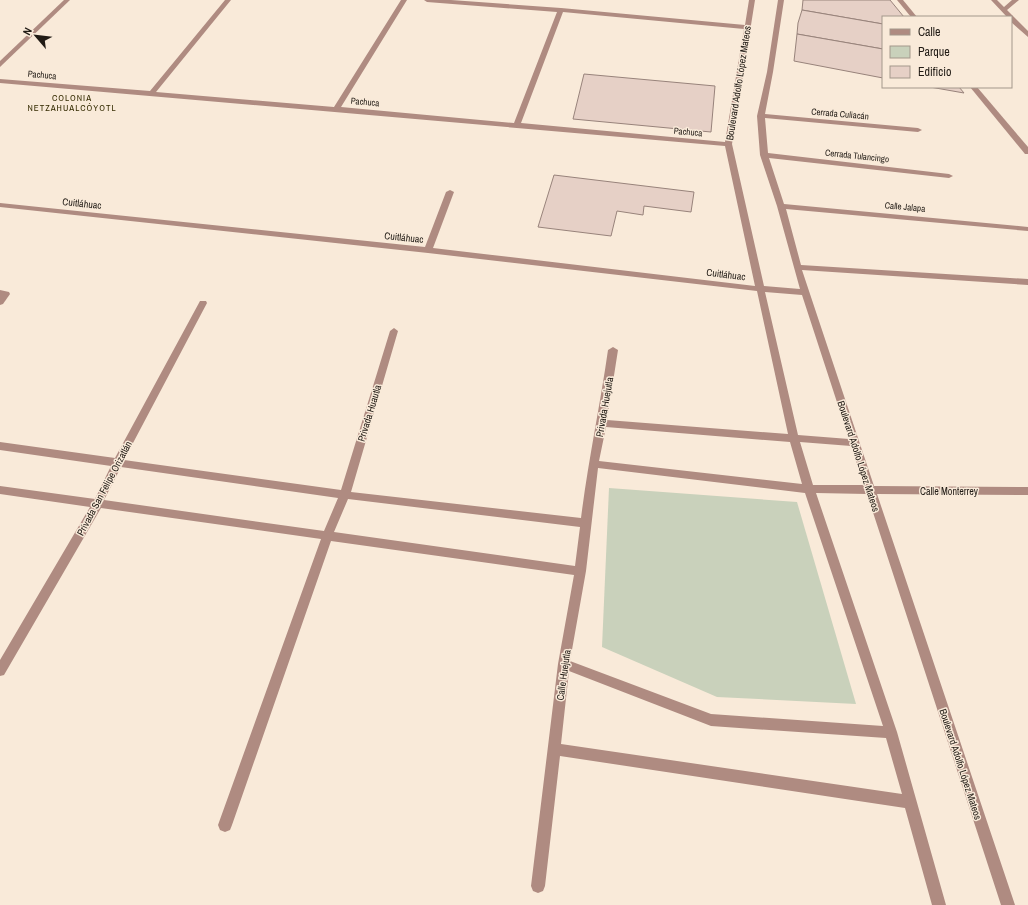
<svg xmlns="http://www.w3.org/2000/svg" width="1028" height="905" font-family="'Archivo Narrow',sans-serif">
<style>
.green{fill:#c9d1bb}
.building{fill:#e6d0c6;stroke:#98837b}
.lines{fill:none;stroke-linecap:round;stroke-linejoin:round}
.minor{fill:#af8b81;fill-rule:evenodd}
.labels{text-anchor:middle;stroke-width:3;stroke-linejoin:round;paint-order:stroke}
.far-street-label{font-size:9px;fill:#211b15;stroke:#f9ead9}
.far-neighbourhood-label{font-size:9px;letter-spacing:1px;fill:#342b00;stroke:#f9ead9}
.street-label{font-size:10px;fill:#211b15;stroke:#f9ead9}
</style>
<rect width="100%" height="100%" fill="#f9ead9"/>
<polygon class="green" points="609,488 797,502 856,704 717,697 602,647"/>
<g class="building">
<polygon points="803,0 890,0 904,17 883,17 883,24 802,10"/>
<polygon points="802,10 883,24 883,49 797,34 798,23"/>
<polygon points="797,34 883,49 883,78 794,61"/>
<polygon points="584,74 715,86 711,132 573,119"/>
<polygon points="930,87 959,87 964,93"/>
<polygon points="554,175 694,192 691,212 644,206 643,215 617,211 611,236 538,227"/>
</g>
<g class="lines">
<g class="minor">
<polygon points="64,0 70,0 0,67 0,61"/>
<path d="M225,0H231L156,92L334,107L401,0H407L341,107L514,123L557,12L427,2L424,0H451L561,8L745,25L749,0H755L732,144L764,286L800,289L777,206L760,155L757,116L767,72L778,0H784L773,72L765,114L918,128L922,130L918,132L765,118L768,153L949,174L953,176L949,178L769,158L784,204L1028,227V231L786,209L801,265L1028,279V285L802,270L874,486L1028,487V495L877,494L1015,905H1001L867,494L816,493L897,732L946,905H932L905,808L560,756L545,886L543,891L538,893L533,891L531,886L558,664L574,575L331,541L232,825L230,830L225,832L220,830L218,825L321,539L101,508L4,675L0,676V660L90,507L0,494V486L95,499L111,466L0,450V442L115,458L200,301H206L207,303L124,460L341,490L390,331L394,328L398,331L351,492L581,518C588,462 600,406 608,350L613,347L618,350L607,420L788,434L757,291L428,253L0,207V203L425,247L446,192L450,190L454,192L433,248L755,286L725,146L0,83V79L150,91ZM563,12L744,29L725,142L521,123ZM765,292L802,295L849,439L798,435ZM606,427L790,442L802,484L599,461ZM800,442L851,446L864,485H813ZM121,467L338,498L324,531L104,500ZM598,468L805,493L883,726L711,714L570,661L586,571ZM348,499L580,527L575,566L334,532ZM569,671L711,726L886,738L902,794L561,744Z"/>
<polygon points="897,0 903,0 917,17 911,17"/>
<polygon points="991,0 997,0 1004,7 1012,0 1019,0 1007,10 1028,31 1028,37 1011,22 1011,17 1007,17"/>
<polygon points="970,87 977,87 1028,147 1028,154 1025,154"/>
<polygon points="0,290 9,292 10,294 3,304 0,305"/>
</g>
</g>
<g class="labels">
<g class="far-street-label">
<text transform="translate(42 75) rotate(5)" y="3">Pachuca</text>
<text transform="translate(365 102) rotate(5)" y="3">Pachuca</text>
<text transform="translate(840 114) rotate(5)" y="3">Cerrada Culiacán</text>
<text transform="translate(688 132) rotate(5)" y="3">Pachuca</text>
<text transform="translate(857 156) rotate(6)" y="3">Cerrada Tulancingo</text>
<text transform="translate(905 207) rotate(5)" y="3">Calle Jalapa</text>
</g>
<g class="far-neighbourhood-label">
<text x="72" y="101">COLONIA<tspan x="72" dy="10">NETZAHUALCÓYOTL</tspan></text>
</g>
<g class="street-label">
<text transform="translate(738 83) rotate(-81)" y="4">Boulevard Adolfo López Mateos</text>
<text transform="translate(82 203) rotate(6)" y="4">Cuitláhuac</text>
<text transform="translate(404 237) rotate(6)" y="4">Cuitláhuac</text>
<text transform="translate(726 274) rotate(7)" y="4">Cuitláhuac</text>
<text transform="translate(604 407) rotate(-80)" y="4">Privada Huejutla</text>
<text transform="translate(369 413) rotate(-73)" y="4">Privada Huautla</text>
<text transform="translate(859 456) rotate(72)" y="4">Boulevard Adolfo López Mateos</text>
<text transform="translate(104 488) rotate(-62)" y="4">Privada San Felipe Orizatlán</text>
<text x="949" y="495">Calle Monterrey</text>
<text transform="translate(563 675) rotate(-82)" y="4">Calle Huejutla</text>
<text transform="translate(961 764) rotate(72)" y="4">Boulevard Adolfo López Mateos</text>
</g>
</g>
<rect x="882" y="16" width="130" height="72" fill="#f9ead9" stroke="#a3978b"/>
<rect x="890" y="29" width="20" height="6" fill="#af8b81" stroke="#a3978b"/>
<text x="918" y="36" font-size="12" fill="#211b15">Calle</text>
<rect x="890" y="46" width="20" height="12" fill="#c9d1bb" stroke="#a3978b"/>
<text x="918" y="56" font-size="12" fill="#211b15">Parque</text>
<rect x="890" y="66" width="20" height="12" fill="#e6d0c6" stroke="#a3978b"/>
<text x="918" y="76" font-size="12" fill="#211b15">Edificio</text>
<g transform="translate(36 36) rotate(298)" stroke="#f9ead9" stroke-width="3" paint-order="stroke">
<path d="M0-3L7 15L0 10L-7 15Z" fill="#211b15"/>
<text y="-6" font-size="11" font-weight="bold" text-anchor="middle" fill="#211b15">N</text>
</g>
</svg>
